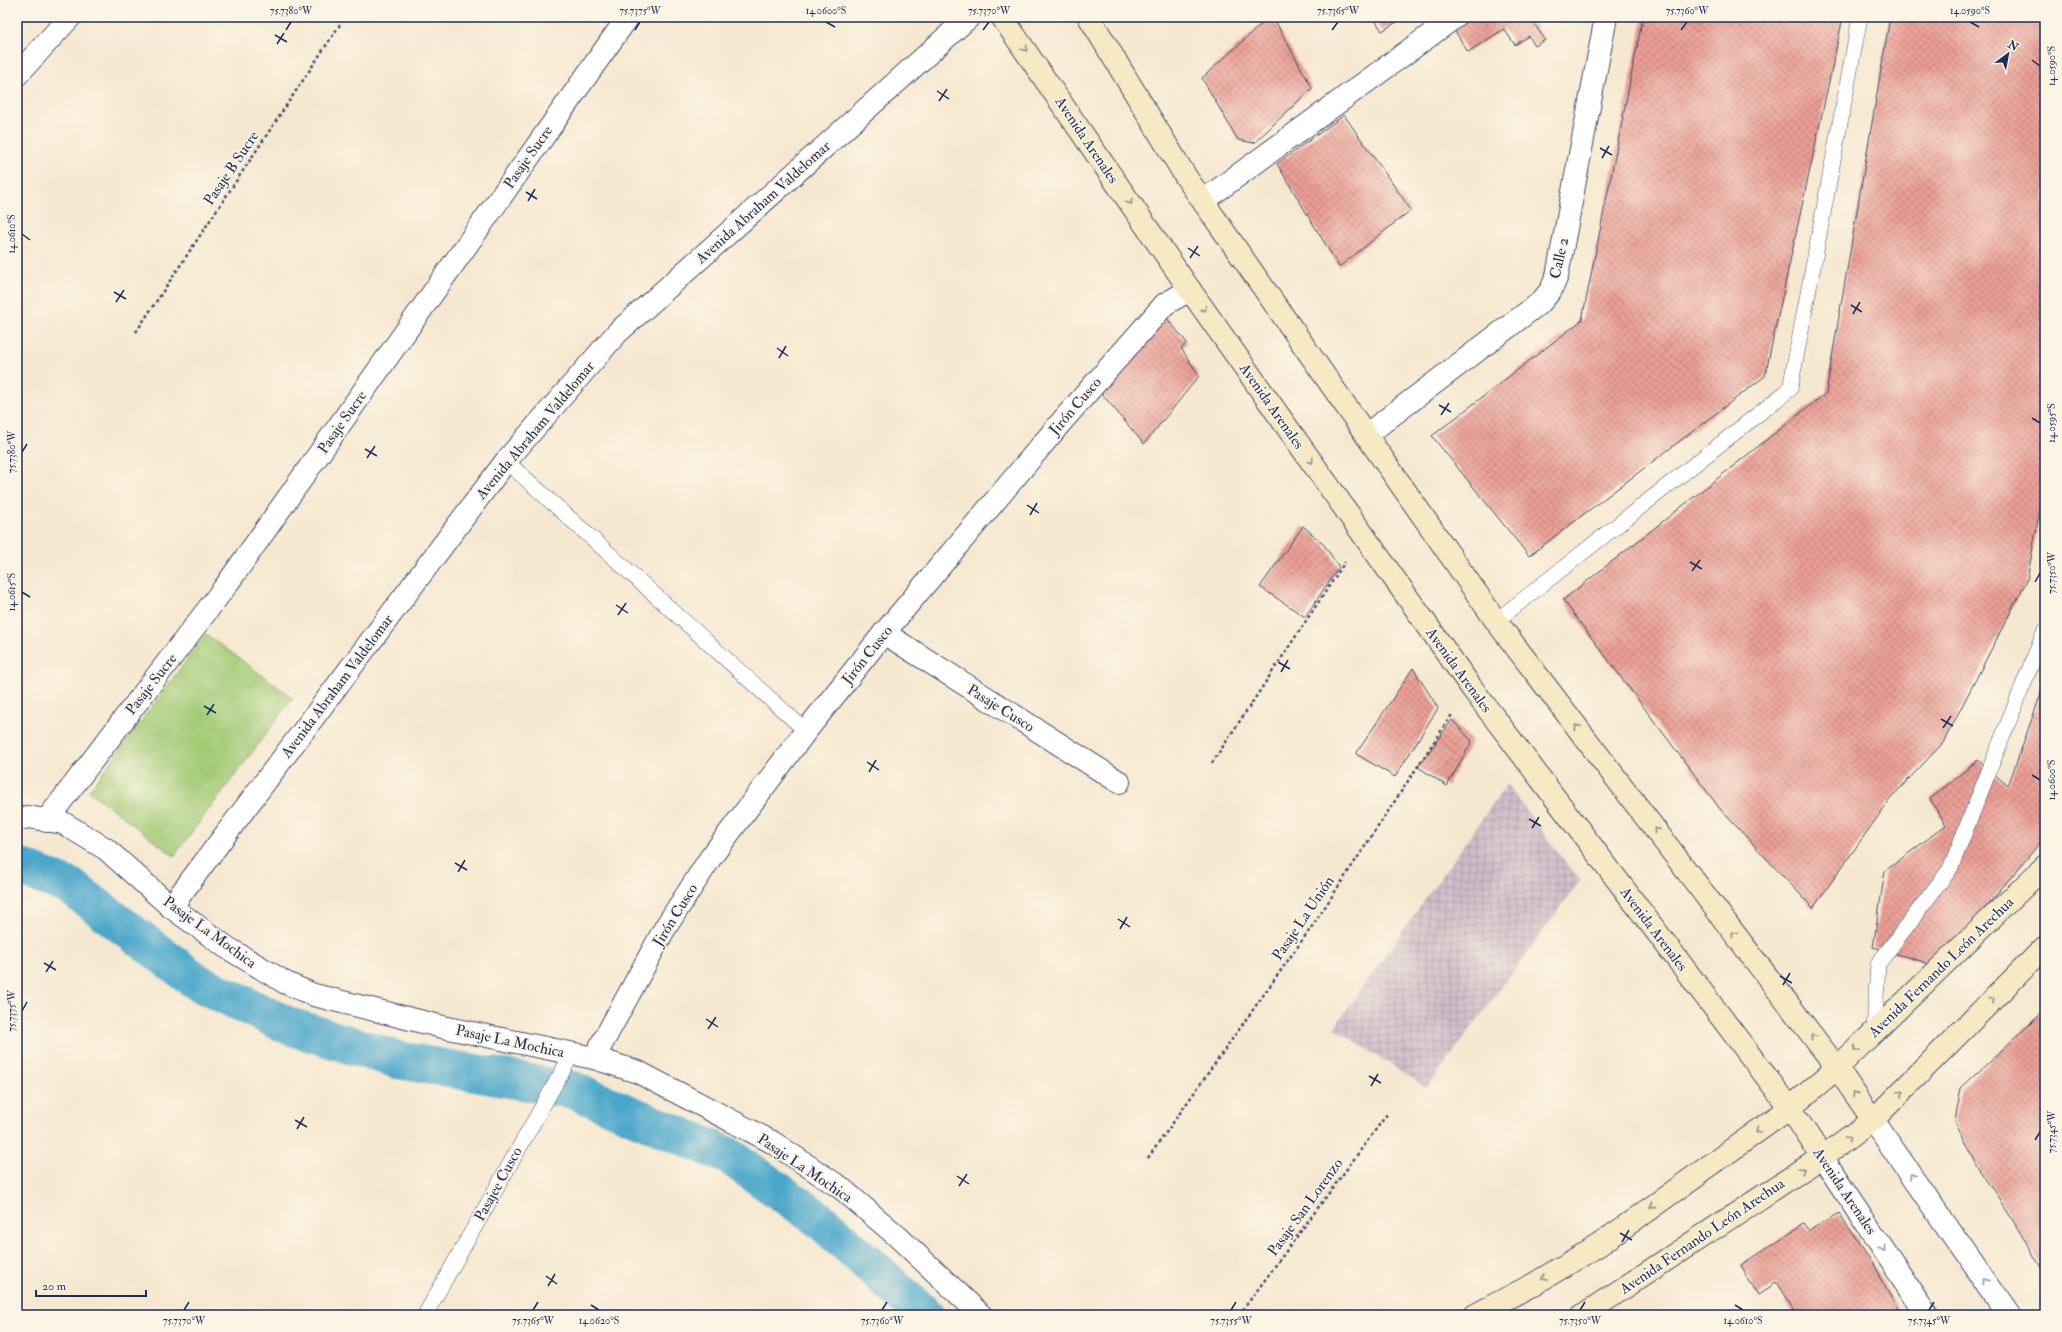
<svg xmlns="http://www.w3.org/2000/svg" width="2062" height="1332" font-family="'IM FELL Double Pica',serif">
<style>
.industrial{fill:url(#industrial-grid)}
.pitch{fill:#a3cb76;stroke:#5f7d6a}
.lines{fill:none;stroke-linecap:round;stroke-linejoin:round}
.canal{stroke:#4ca7ca;stroke-width:38}
.building{fill:url(#building-cross-hatch)}
.lane-casing{stroke:#3c4b6f;stroke-width:16}
.street-casing{stroke:#3c4b6f;stroke-width:24}
.secondary-casing{stroke:#3c4b6f;stroke-width:24}
.path{stroke:#3c4b6f;stroke-width:2.5;stroke-dasharray:3 3;stroke-linecap:butt}
.lane{stroke:#fff;stroke-width:15}
.street{stroke:#fff;stroke-width:22}
.secondary{stroke:#f7e9c3;stroke-width:22}
.oneway{stroke:#898c90}
.oneway2{stroke:#8d97ae}
.ticks{fill:none;stroke:#1b2f5e;stroke-width:1.5}
.labels{text-anchor:middle;stroke-width:3.5;stroke-linejoin:round;paint-order:stroke}
.street-label{font-size:15px;fill:#1b2f5e;stroke:#fcf5e5}
.neatline{fill:none;stroke:#1b2f5e;stroke-width:1.5}
.ticks-label{font-size:10px;text-anchor:middle;fill:#1b2f5e}
</style>
<defs>
<pattern id="industrial-grid" width="8" height="8" patternUnits="userSpaceOnUse"><rect width="8" height="8" fill="#d1bdc9"/><path d="M0 4h8M4 0v8" fill="none" stroke="#a99aa6"/></pattern>
<pattern id="building-cross-hatch" width="8" height="8" patternUnits="userSpaceOnUse"><rect width="8" height="8" fill="#eb9f95"/><path d="M0 0l8 8M0 8l8-8" fill="none" stroke="#be827d"/></pattern>
</defs>
<rect width="100%" height="100%" fill="#fcf5e5"/>
<filter id="ink" filterUnits="userSpaceOnUse"><feTurbulence type="fractalNoise" baseFrequency=".025" numOctaves="2"/><feDisplacementMap in="SourceGraphic" scale="8" xChannelSelector="R" yChannelSelector="G"/><feConvolveMatrix kernelMatrix="1 2 1 2 8 2 1 2 1" color-interpolation-filters="sRGB"/></filter>
<filter id="wash" filterUnits="userSpaceOnUse"><feTurbulence type="fractalNoise" baseFrequency=".012" numOctaves="4" result="noise"/><feDisplacementMap in="SourceGraphic" scale="16" xChannelSelector="R" yChannelSelector="G"/><feGaussianBlur stdDeviation="0.9" result="paint"/><feColorMatrix in="noise" values="0 0 0 0 0 0 0 0 0 0 0 0 0 0 0 0 0 1.4 0 .05"/><feComposite in="paint" operator="in"/></filter>
<g filter="url(#wash)">
<rect width="100%" height="100%" fill="#f6e8d0"/>
<polygon class="industrial" points="1507,784 1580,881 1427,1088 1334,1028"/>
<polygon class="pitch" points="206,634 293,698 174,856 89,791"/>
<g class="lines">
<polyline class="canal" points="17,866 71,887 199,983 289,1026 398,1060 573,1090 729,1156 820,1220 925,1315"/>
</g>
<g id="blocks">
<g class="building">
<polygon points="1269,17 1273,17 1312,88 1254,143 1238,140 1202,78"/>
<polygon points="1373,17 1405,17 1382,31"/>
<polygon points="1471,17 1530,17 1545,40 1535,46 1529,36 1515,45 1504,29 1468,52 1453,28"/>
<polygon points="1643,17 1843,17 1765,376 1529,556 1432,436 1582,320"/>
<polygon points="1890,17 2045,17 2045,482 2027,580 1943,743 1891,798 1813,908 1721,810 1563,600 1826,393"/>
<polygon points="1344,115 1411,210 1339,267 1277,164"/>
<polygon points="1166,317 1187,343 1181,348 1199,376 1144,444 1097,388"/>
<polygon points="1303,526 1324,545 1339,567 1305,617 1260,587"/>
<polygon points="1413,668 1438,708 1395,777 1356,754"/>
<polygon points="2044,678 2045,837 1934,968 1924,962 1873,947 1885,871 1946,825 1930,799 1978,760 2008,786 2040,696"/>
<polygon points="1452,720 1472,741 1447,786 1418,767"/>
<polygon points="2045,1010 2045,1273 1999,1197 1977,1166 1955,1121 1961,1088"/>
<polygon points="1839,1214 1870,1260 1901,1315 1794,1315 1775,1284 1758,1295 1741,1265 1803,1223 1809,1231"/>
</g>
</g>
</g>
<g filter="url(#ink)">
<use href="#blocks" fill-opacity="0" stroke="#3c4b6f" stroke-width="1"/>
<g class="lines">
<g class="lane-casing">
<g id="lane">
<polyline points="506,461 806,731"/>
<polyline points="1496,621 1790,389 1860,17"/>
<polyline points="1874,1032 1878,964 1950,869 2045,630"/>
<polyline points="425,1315 572,1054"/>
</g>
</g>
<g class="street-casing">
<g id="street">
<polyline points="17,75 70,17"/>
<polyline points="1203,201 1455,17"/>
<polyline points="1366,435 1541,302 1551,290 1557,276 1606,17"/>
<polyline points="884,633 1119,782"/>
<polyline points="17,820 28,817 63,823 106,849 171,907 226,947 286,983 314,995 443,1027 594,1058 638,1072 772,1142 841,1188 897,1236 981,1315"/>
<polyline points="46,821 225,587 628,17"/>
<polyline points="171,907 506,461 617,333 969,17"/>
<polyline points="594,1058 665,928 711,857 806,731 884,633 1063,420 1165,304 1190,290"/>
<polyline points="1873,1120 2008,1315"/>
<polyline points="1822,1157 1927,1315"/>
</g>
</g>
<g class="secondary-casing">
<g id="secondary">
<polyline points="1002,17 1190,290 1471,687 1790,1108 1822,1157"/>
<polyline points="1089,17 1186,177 1496,621 1837,1068 1873,1120"/>
<polyline points="1475,1315 1534,1284 1599,1245 1790,1108 1837,1068 2045,866"/>
<polyline points="1583,1315 1822,1157 1873,1120 2045,947"/>
</g>
</g>
<g class="path">
<polyline points="136,332 345,17"/>
<polyline points="1212,763 1345,562"/>
<polyline points="1148,1158 1313,925 1453,713"/>
<polyline points="1239,1315 1388,1113"/>
</g>
<use href="#lane" class="lane"/>
<use href="#street" class="street"/>
<use href="#secondary" class="secondary"/>
</g>
<defs><path id="oneway-chevron" d="M-2-3.5L2.5 0L-2 3.5" fill="none" stroke-width="1.6" stroke-linecap="round" stroke-linejoin="round"/></defs>
<g class="oneway">
<use href="#oneway-chevron" transform="translate(1025 49) rotate(56)"/>
<use href="#oneway-chevron" transform="translate(1130 202) rotate(56)"/>
<use href="#oneway-chevron" transform="translate(1204 309) rotate(55)"/>
<use href="#oneway-chevron" transform="translate(1311 461) rotate(55)"/>
<use href="#oneway-chevron" transform="translate(1577 727) rotate(-127)"/>
<use href="#oneway-chevron" transform="translate(1656 830) rotate(-127)"/>
<use href="#oneway-chevron" transform="translate(1734 934) rotate(-127)"/>
<use href="#oneway-chevron" transform="translate(1992 1000) rotate(-45)"/>
<use href="#oneway-chevron" transform="translate(1813 1037) rotate(-127)"/>
<use href="#oneway-chevron" transform="translate(1856 1049) rotate(136)"/>
<use href="#oneway-chevron" transform="translate(1901 1093) rotate(-45)"/>
<use href="#oneway-chevron" transform="translate(1855 1094) rotate(-125)"/>
<use href="#oneway-chevron" transform="translate(1758 1131) rotate(144)"/>
<use href="#oneway-chevron" transform="translate(1848 1139) rotate(-35)"/>
<use href="#oneway-chevron" transform="translate(1802 1170) rotate(-34)"/>
<use href="#oneway-chevron" transform="translate(1652 1206) rotate(144)"/>
<use href="#oneway-chevron" transform="translate(1544 1278) rotate(149)"/>
</g>
<g class="oneway2">
<use href="#oneway-chevron" transform="translate(1912 1176) rotate(-125)"/>
<use href="#oneway-chevron" transform="translate(1882 1248) rotate(56)"/>
<use href="#oneway-chevron" transform="translate(1986 1283) rotate(-125)"/>
</g>
</g>
<path class="ticks" d="M826,22L835,27M1970,22L1979,27M286,30L291,22M635,30L640,22M983,30L989,22M1332,30L1338,22M1681,30L1687,22M275,35L287,42M277,44L284,33M2032,60L2040,66M937,91L949,99M939,101L947,89M1600,148L1612,155M1602,158L1609,146M526,192L537,199M528,201L535,189M22,234L30,240M1188,248L1200,256M1190,258L1198,246M114,292L126,299M116,302L124,290M1851,305L1862,312M1853,314L1860,302M777,348L788,356M779,358L786,346M1439,405L1451,412M1441,415L1449,403M2032,418L2040,423M365,449L377,456M22,452L27,444M367,458L375,446M1027,505L1039,513M1030,515L1037,503M1690,562L1702,569M1692,571L1700,560M2035,582L2040,573M22,592L30,597M616,605L628,613M618,615L626,603M1278,662L1290,669M1281,672L1288,660M204,706L216,713M207,715L214,704M1941,719L1953,726M1943,728L1951,716M867,762L879,770M869,772L876,760M2032,775L2040,780M1529,819L1541,826M1532,828L1539,817M455,863L467,870M458,872L465,860M1118,919L1130,927M1120,929L1127,917M44,963L56,970M46,972L53,961M1780,976L1792,983M1783,985L1790,973M22,1011L27,1002M706,1019L718,1027M708,1029L716,1017M1369,1076L1381,1083M1371,1086L1378,1074M295,1120L307,1127M297,1129L304,1117M2035,1140L2040,1132M957,1176L969,1184M959,1186L967,1174M1620,1233L1632,1240M1622,1242L1629,1230M546,1276L557,1284M548,1286L555,1274M591,1305L599,1310M1735,1305L1743,1310M184,1310L189,1302M533,1310L538,1302M882,1310L887,1302M1231,1310L1236,1302M1580,1310L1585,1302M1929,1310L1934,1302"/>
<g class="labels">
<g class="street-label">
<text transform="translate(1087 140) rotate(56)" y="5">Avenida Arenales</text>
<text transform="translate(528 157) rotate(-55)" y="5">Pasaje Sucre</text>
<text transform="translate(231 168) rotate(-56)" y="5">Pasaje B Sucre</text>
<text transform="translate(763 202) rotate(-42)" y="5">Avenida Abraham Valdelomar</text>
<text transform="translate(1559 258) rotate(-77)" y="5">Calle 2</text>
<text transform="translate(1075 406) rotate(-49)" y="5">Jirón Cusco</text>
<text transform="translate(1272 406) rotate(55)" y="5">Avenida Arenales</text>
<text transform="translate(342 422) rotate(-55)" y="5">Pasaje Sucre</text>
<text transform="translate(535 430) rotate(-50)" y="5">Avenida Abraham Valdelomar</text>
<text transform="translate(867 655) rotate(-51)" y="5">Jirón Cusco</text>
<text transform="translate(1459 670) rotate(54)" y="5">Avenida Arenales</text>
<text transform="translate(151 684) rotate(-52)" y="5">Pasaje Sucre</text>
<text transform="translate(337 686) rotate(-53)" y="5">Avenida Abraham Valdelomar</text>
<text transform="translate(1001 708) rotate(32)" y="5">Pasaje Cusco</text>
<text transform="translate(675 915) rotate(-58)" y="5">Jirón Cusco</text>
<text transform="translate(1303 918) rotate(-56)" y="5">Pasaje La Unión</text>
<text transform="translate(1654 929) rotate(53)" y="5">Avenida Arenales</text>
<text transform="translate(210 932) rotate(36)" y="5">Pasaje La Mochica</text>
<text transform="translate(1941 967) rotate(-44)" y="5">Avenida Fernando León Arechua</text>
<text transform="translate(510 1041) rotate(12)" y="5">Pasaje La Mochica</text>
<text transform="translate(805 1168) rotate(34)" y="5">Pasaje La Mochica</text>
<text transform="translate(498 1184) rotate(-61)" y="5">Pasajee Cusco</text>
<text transform="translate(1845 1191) rotate(56)" y="5">Avenida Arenales</text>
<text transform="translate(1305 1207) rotate(-54)" y="5">Pasaje San Lorenzo</text>
<text transform="translate(1702 1236) rotate(-34)" y="5">Avenida Fernando León Arechua</text>
</g>
</g>
<rect width="2062" height="1332" fill="none" stroke="#fcf5e5" stroke-width="44"/>
<g transform="translate(2008 54) rotate(32)" stroke="#fcf5e5" stroke-width="3" paint-order="stroke">
<path d="M0-3L7 15L0 10L-7 15Z" fill="#1b2f5e"/>
<text y="-6" font-size="11" font-weight="bold" text-anchor="middle" fill="#1b2f5e">N</text>
</g>
<path d="M36 1290v6h110v-6" fill="none" stroke="#1b2f5e" stroke-width="2"/>
<text x="42" y="1290" font-size="12" fill="#1b2f5e" stroke="#fcf5e5" stroke-width="3" paint-order="stroke">20 m</text>
<rect x="22" y="22" width="2018" height="1288" class="neatline"/>
<g class="ticks-label">
<text x="291" y="14">75.7380°W</text>
<text x="640" y="14">75.7375°W</text>
<text x="826" y="14">14.0600°S</text>
<text x="989" y="14">75.7370°W</text>
<text x="1338" y="14">75.7365°W</text>
<text x="1687" y="14">75.7360°W</text>
<text x="1970" y="14">14.0590°S</text>
<text transform="translate(2051 66) rotate(-90)" y="4">14.0590°S</text>
<text transform="translate(11 234) rotate(-90)" y="4">14.0610°S</text>
<text transform="translate(2051 423) rotate(-90)" y="4">14.0595°S</text>
<text transform="translate(11 452) rotate(-90)" y="4">75.7380°W</text>
<text transform="translate(2051 573) rotate(-90)" y="4">75.7350°W</text>
<text transform="translate(11 592) rotate(-90)" y="4">14.0615°S</text>
<text transform="translate(2051 780) rotate(-90)" y="4">14.0600°S</text>
<text transform="translate(11 1011) rotate(-90)" y="4">75.7375°W</text>
<text transform="translate(2051 1132) rotate(-90)" y="4">75.7345°W</text>
<text x="184" y="1324">75.7370°W</text>
<text x="533" y="1324">75.7365°W</text>
<text x="599" y="1324">14.0620°S</text>
<text x="882" y="1324">75.7360°W</text>
<text x="1231" y="1324">75.7355°W</text>
<text x="1580" y="1324">75.7350°W</text>
<text x="1743" y="1324">14.0610°S</text>
<text x="1929" y="1324">75.7345°W</text>
</g>
</svg>
